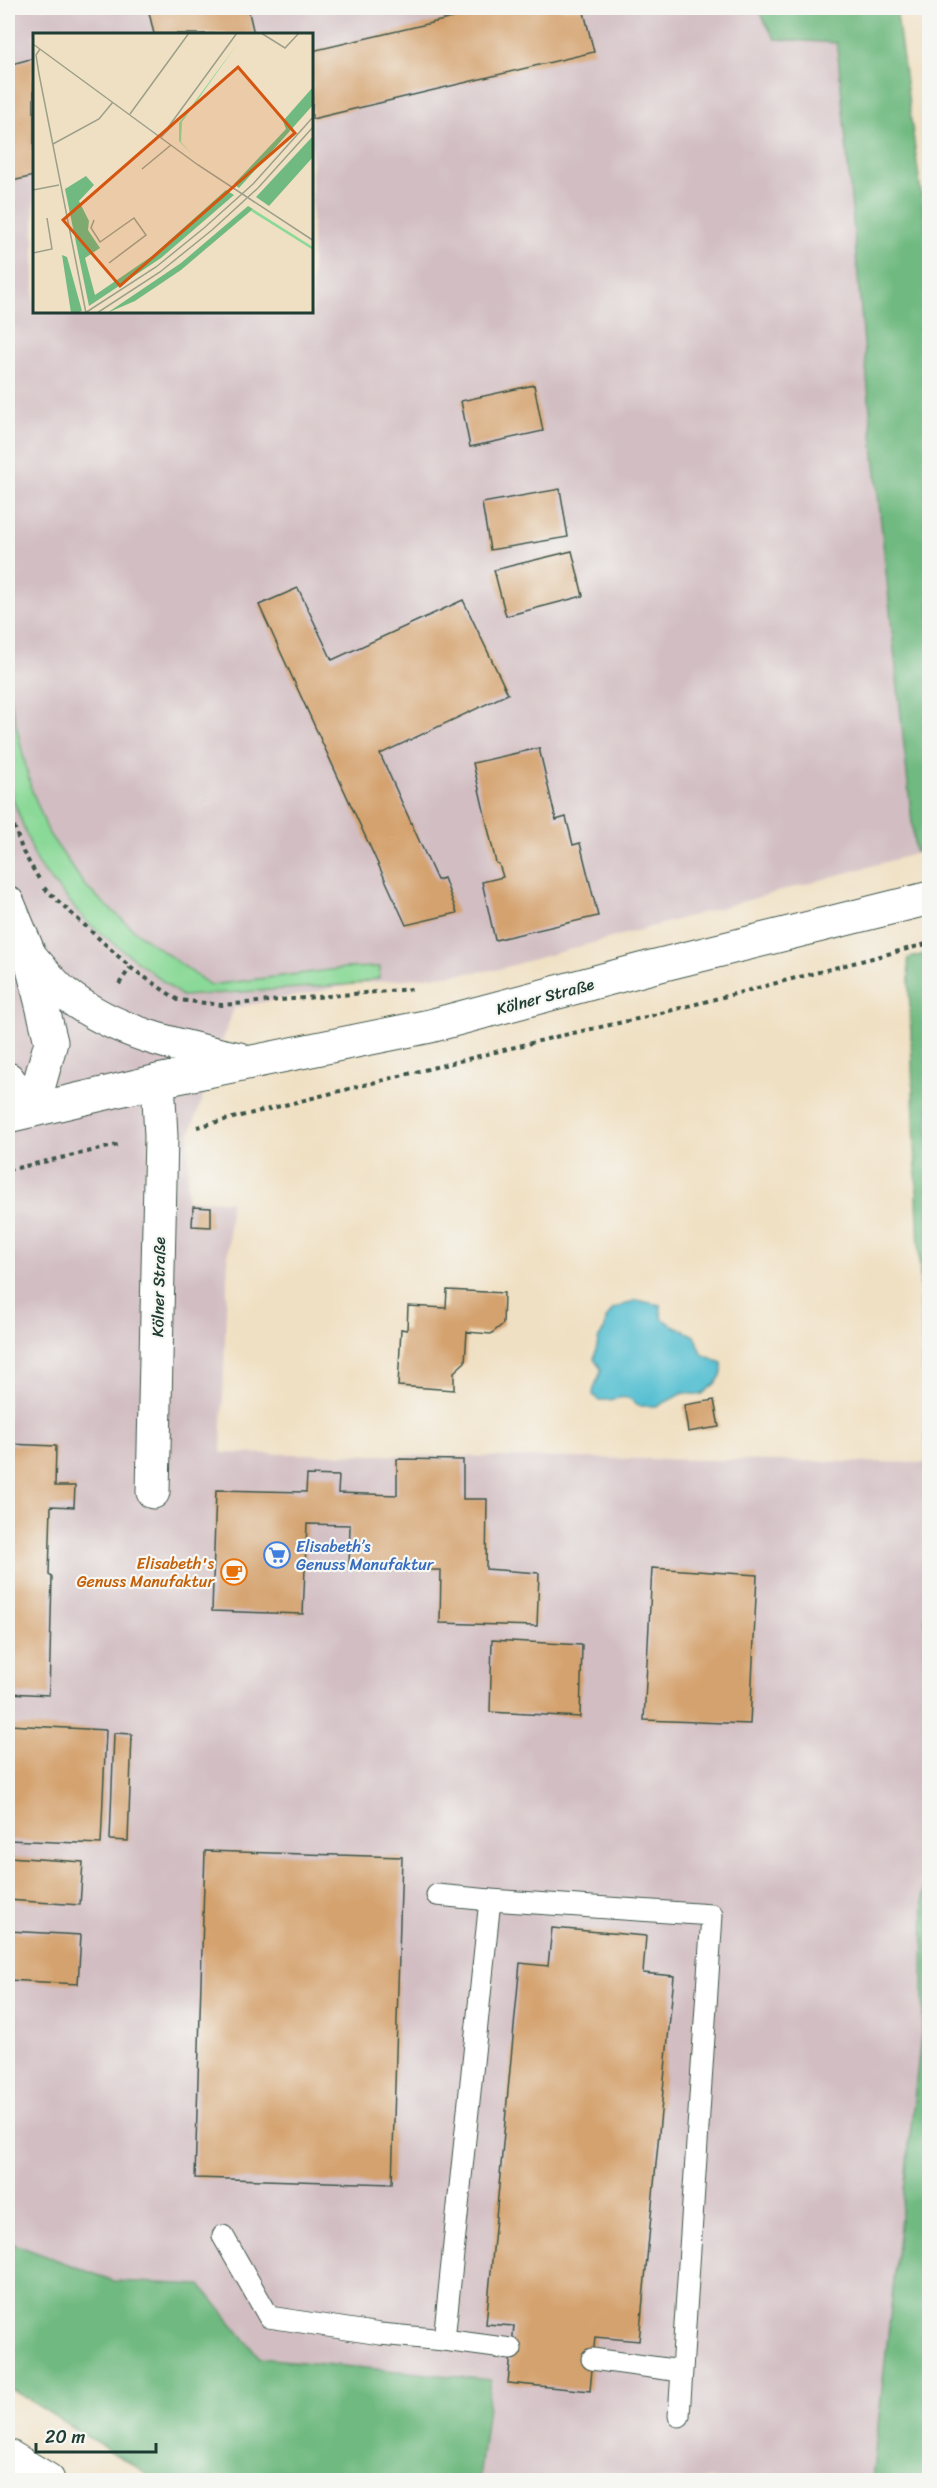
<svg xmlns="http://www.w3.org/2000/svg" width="937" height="2488" font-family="Sriracha,sans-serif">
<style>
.industrial{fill:#d2bec2;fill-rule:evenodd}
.green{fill:#8bd998;stroke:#558b66;stroke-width:1.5}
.forest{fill:#70b980;stroke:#487b5a;stroke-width:1.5}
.water{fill:#55bfd1;stroke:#3a7e82;stroke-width:1.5}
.building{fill:#d4a26e}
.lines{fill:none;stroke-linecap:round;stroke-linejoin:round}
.service-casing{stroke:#3e5549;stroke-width:23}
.minor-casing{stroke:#3e5549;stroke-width:35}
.secondary-casing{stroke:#3e5549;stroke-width:35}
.path{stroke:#3e5549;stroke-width:4;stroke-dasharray:4.5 4.5;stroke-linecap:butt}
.service{stroke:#fff;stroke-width:21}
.minor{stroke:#fff;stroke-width:33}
.secondary{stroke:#fff;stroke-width:33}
.labels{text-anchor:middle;stroke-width:4.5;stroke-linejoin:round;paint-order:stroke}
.street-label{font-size:16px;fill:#1f3d34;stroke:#f6f6f2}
.shop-label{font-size:16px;fill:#366cbe;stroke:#f6f6f2;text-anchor:start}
.food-label{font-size:16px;fill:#c56008;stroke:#f6f6f2;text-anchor:end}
.inset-road{fill:none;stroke:#9c9f8a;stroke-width:1.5}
.view{fill:#d45610;fill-opacity:0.15;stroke:#d45610;stroke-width:3}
.inset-edge{fill:none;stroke:#1f3d34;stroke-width:3}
</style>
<rect width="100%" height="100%" fill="#f6f6f2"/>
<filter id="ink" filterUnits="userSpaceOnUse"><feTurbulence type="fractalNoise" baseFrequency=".0167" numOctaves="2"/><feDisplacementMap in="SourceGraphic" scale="12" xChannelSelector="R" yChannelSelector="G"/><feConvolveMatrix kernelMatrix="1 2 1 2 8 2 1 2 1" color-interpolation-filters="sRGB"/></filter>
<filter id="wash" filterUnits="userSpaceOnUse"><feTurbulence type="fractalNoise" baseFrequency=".008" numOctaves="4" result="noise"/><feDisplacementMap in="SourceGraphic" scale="24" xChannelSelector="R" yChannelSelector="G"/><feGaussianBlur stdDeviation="1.35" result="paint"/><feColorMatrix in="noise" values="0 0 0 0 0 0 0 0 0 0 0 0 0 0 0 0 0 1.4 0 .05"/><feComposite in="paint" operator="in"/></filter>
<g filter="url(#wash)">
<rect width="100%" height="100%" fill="#f0e0c3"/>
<path class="industrial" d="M8,8H878L929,538V850L495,970L356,984L234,1008L189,1136L187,1200L230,1201L221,1453L927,1463L923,2018L872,2480H479L491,2380L260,2358L201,2285L114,2281L8,2242ZM34,34H312V312H34Z"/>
<polygon class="green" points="8,691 31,788 49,834 86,887 135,931 210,985 346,968 380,967 379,978 356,984 182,996 89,924 38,865 8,786"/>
<g class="forest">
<polygon points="757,8 896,8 930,259 929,849 915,852 874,455 837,43 775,39"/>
<polygon points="929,953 930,2480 872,2480 923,2018 927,1463 908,958"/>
<polygon points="8,2242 114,2281 201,2285 260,2358 491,2380 479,2480 156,2480 8,2387"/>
</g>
<path class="water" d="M636,1300L660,1305L662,1318C672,1327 685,1330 696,1337L702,1354L722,1363C725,1379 713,1385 701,1395L683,1393L658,1406H639C623,1390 619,1402 599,1400L593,1395C593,1384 600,1379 601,1369L594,1359L599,1337L605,1329L606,1319L613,1309Z"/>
<g id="blocks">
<g class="building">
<polygon points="148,8 248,8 254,34 154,34"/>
<polygon points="495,8 583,8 594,52 312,119 312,51"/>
<polygon points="34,58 34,176 8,182 8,65"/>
<polygon points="534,385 543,431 470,447 461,401"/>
<polygon points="560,489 568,537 490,550 482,503"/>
<polygon points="572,551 583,596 506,616 494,570"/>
<polygon points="298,588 332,660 463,600 508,694 380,754 437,880 444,878 457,913 406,925 259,605"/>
<polygon points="539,748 556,820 566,817 573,845 580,843 598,916 495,940 482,882 503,877 499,864 496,863 473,763"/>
<polygon points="193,1207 211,1208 211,1227 192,1226"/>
<polygon points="447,1290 504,1293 503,1324 491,1334 467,1332 465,1362 454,1372 454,1390 398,1386 401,1329 407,1330 408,1306 446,1308"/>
<polygon points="714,1400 719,1427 688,1432 684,1405"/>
<polygon points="8,1444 56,1446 55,1486 75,1486 74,1507 51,1506 49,1575 52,1577 49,1695 8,1693"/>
<polygon points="397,1459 463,1460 463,1499 487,1499 486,1569 539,1573 537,1626 440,1623 441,1570 349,1570 350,1525 307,1524 303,1614 212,1611 216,1490 306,1492 307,1475 339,1476 338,1493 397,1495"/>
<polygon points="652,1568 757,1575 750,1724 644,1720"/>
<polygon points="492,1640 582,1645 580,1717 490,1712"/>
<polygon points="8,1725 106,1730 101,1844 8,1840"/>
<polygon points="114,1733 132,1734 128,1841 110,1840"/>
<polygon points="205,1851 402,1857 392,2184 195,2178"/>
<polygon points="8,1857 83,1862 80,1905 8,1900"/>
<polygon points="552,1928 646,1936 643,1973 674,1976 639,2341 595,2337 590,2391 508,2383 514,2326 486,2324 520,1963 548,1966"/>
<polygon points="8,1931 81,1935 78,1984 8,1980"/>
</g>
</g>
</g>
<g filter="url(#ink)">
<use href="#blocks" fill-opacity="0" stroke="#3e5549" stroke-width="1.5"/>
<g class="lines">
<g class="service-casing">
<g id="service">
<polyline points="437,1895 490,1900"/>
<polyline points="223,2236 269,2317 380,2334 444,2340 490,1900 712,1915 679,2416"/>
<polyline points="444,2340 511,2349"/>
<polyline points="592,2359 681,2371"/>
</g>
</g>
<g class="minor-casing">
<g id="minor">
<polyline points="153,1492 161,1136 158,1081"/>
<polyline points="8,2456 48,2480"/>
</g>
</g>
<g class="secondary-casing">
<g id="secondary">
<polyline points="8,903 30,956 51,1042 32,1110"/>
<path d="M30,956C41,968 52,983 64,993C115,1033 177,1046 239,1059"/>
<polyline points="8,1079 32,1110"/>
<polyline points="8,1116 158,1081 430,1026 652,967 930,898"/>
</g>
</g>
<g class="path">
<polyline points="8,809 23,852 39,879"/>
<polyline points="44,888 131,968 178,1000 222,1005 412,989"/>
<polyline points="119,984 130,968"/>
<polyline points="197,1127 555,1037 646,1017 930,943"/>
<polyline points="8,1170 122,1144"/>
</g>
<use href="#service" class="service"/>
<use href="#minor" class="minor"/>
<use href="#secondary" class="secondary"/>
</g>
</g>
<defs>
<g id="supermarket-ring" transform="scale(1.35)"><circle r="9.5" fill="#f6f6f2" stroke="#3f7fe0" stroke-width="1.5"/><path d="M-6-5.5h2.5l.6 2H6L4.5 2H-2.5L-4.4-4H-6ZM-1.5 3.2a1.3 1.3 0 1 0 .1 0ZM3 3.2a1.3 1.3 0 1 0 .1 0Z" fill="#3f7fe0"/></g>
<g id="cafe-ring" transform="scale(1.35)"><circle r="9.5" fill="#f6f6f2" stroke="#e8710a" stroke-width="1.5"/><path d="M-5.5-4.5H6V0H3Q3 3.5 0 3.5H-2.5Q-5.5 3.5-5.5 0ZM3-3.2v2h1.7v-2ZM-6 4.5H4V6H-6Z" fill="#e8710a"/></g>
</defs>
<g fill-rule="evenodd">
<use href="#supermarket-ring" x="277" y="1555"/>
<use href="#cafe-ring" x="234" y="1572"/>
</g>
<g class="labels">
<g class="street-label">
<text transform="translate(545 996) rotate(-15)" y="6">Kölner Straße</text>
<text transform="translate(158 1287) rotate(-89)" y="6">Kölner Straße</text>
</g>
<g class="shop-label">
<text x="296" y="1552">Elisabeth’s<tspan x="296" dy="18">Genuss Manufaktur</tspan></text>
</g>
<g class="food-label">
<text x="214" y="1569">Elisabeth's<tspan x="214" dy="18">Genuss Manufaktur</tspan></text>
</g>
</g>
<g transform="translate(33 33)">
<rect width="280" height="280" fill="#f0e0c3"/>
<path d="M205,10L149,89L148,109L159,121L146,108V90ZM220,176L280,214V217L218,178Z" fill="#8bd998"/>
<path d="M280,54V72L206,155L201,151L253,96L250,88ZM280,103V124L236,173L223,164ZM53,143L61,152L46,168L56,188L55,197L67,215L52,225L62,262L119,223L193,157L201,162L128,225L56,273L32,156ZM215,173L220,176L148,237L102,268L74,280L148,230ZM29,222L34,224L49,278L43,280H38Z" fill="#70b980"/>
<path class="inset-road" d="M228,0L252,15L266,0M0,11L165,132L281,208M7,16L3,22L6,41L53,280M97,81L156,0M128,104L204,0M128,104L142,90M20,111L66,86L80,69M109,136L138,112M0,157L26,152M61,187L58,195L67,209L101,185L113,202L76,230M0,220L19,216L14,185M52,280L123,234L171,195L220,151L281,83M64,280L127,239L179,197L225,155L281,93"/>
<path class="view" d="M205,34L262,100L87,253L30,187Z"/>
<rect width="280" height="280" class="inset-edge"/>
</g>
<rect width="937" height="2488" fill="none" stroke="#f6f6f2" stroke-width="30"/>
<path d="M36 2443v9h120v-9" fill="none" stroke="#1f3d34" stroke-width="3"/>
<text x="45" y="2443" font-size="18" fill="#1f3d34" stroke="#f6f6f2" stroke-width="4.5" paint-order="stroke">20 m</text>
</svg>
